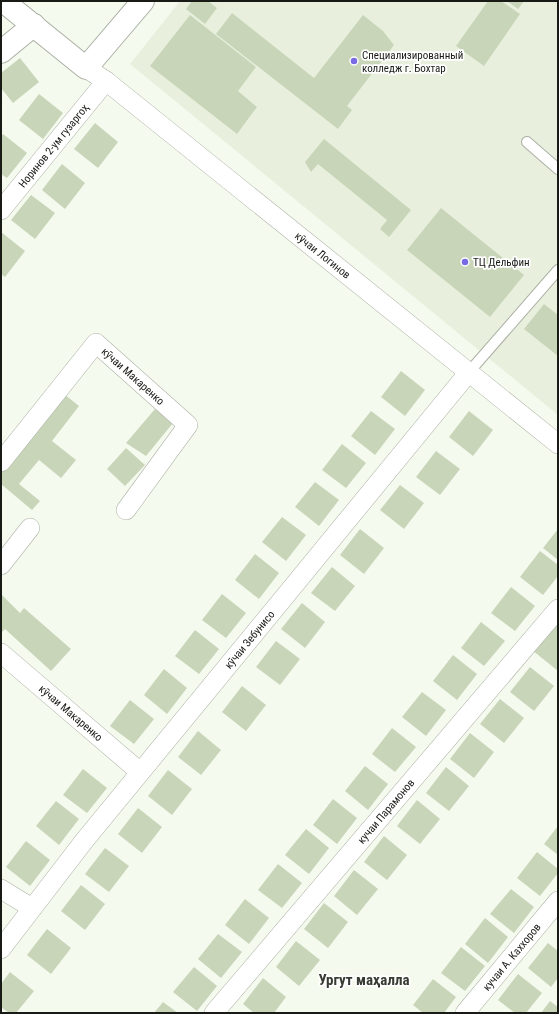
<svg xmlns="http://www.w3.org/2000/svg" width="559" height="1014" font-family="'Roboto Condensed',sans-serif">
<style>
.built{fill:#e8f0dd}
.building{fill:#c9d5b9}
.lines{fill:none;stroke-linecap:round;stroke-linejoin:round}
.lane-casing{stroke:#abb0a5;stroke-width:12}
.street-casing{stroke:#abb0a5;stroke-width:20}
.secondary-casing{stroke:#abb0a5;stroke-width:24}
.lane{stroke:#fff;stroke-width:10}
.street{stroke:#fff;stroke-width:19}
.secondary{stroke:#fff;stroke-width:22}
.poi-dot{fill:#786ae5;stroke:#fff;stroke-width:1.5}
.labels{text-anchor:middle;stroke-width:3.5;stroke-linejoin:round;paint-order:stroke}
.poi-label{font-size:11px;fill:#181a16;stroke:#fff;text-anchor:start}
.street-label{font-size:11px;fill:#181a16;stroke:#fff}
.district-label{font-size:15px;font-weight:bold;fill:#373b32;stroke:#fff}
</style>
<rect width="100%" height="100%" fill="#f5faee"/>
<polygon class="built" points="180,1 558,1 558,415 130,64"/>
<g class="building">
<polygon points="192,1 208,1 217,8 205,24 186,9"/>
<polygon points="488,1 501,1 520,14 484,66 456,46"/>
<polygon points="507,1 524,1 518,9"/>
<polygon points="232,13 314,78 363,15 383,31 394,45 347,106 352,110 338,129 216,34"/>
<polygon points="190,15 256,67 238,91 257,107 237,134 150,66"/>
<polygon points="20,58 39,82 13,103 1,88 1,73"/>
<polygon points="39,94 63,113 43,139 19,120"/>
<polygon points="95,123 118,142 98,168 74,149"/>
<polygon points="3,134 27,153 7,178 1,174 1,137"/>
<polygon points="324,139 411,210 389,237 380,229 387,220 318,164 311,172 305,162"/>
<polygon points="62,164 85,183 65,209 42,190"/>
<polygon points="31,195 55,213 35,239 11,220"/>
<polygon points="441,208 524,275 490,317 407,250"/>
<polygon points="1,232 25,251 5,277 1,274"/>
<polygon points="544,304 558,315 558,356 524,329"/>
<polygon points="401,371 425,390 405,416 381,397"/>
<polygon points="64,394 79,406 52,441 76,460 61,478 39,460 19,484 40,501 32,510 1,484 1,472"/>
<polygon points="155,409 173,423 146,456 126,443"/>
<polygon points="371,411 395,429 375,455 351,436"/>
<polygon points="469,411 493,430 473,456 449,437"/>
<polygon points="342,444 366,463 346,488 322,470"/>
<polygon points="126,448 145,465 125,486 107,469"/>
<polygon points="436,451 460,469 440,495 416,477"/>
<polygon points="315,482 339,500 319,526 295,507"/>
<polygon points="400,485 424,503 404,529 380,510"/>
<polygon points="282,517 306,535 286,561 262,542"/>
<polygon points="360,529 384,548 364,574 340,555"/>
<polygon points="558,529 558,560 543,548"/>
<polygon points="540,551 558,565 558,576 543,595 520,577"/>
<polygon points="255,554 279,573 259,599 235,580"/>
<polygon points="332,567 355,586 335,611 311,593"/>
<polygon points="511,587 535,606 515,631 491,613"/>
<polygon points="1,594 20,613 24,608 71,649 51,671 5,629 1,633"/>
<polygon points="222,594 246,613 226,638 202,620"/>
<polygon points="302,603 325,622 305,648 281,629"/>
<polygon points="558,618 558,671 532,650"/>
<polygon points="481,622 505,641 484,666 461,648"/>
<polygon points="195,630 219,649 199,674 175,656"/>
<polygon points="276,641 300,659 280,685 256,667"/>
<polygon points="453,655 477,674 457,700 433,681"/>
<polygon points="530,667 554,686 534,711 510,692"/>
<polygon points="164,669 187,688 167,714 144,695"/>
<polygon points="242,686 266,705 246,731 222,712"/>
<polygon points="422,692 446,710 426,736 402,717"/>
<polygon points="500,699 524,718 504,743 480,724"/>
<polygon points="130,700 154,719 134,744 110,726"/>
<polygon points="392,728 416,747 395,772 372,754"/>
<polygon points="198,731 221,750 201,775 178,757"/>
<polygon points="470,733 494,752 474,778 450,759"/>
<polygon points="365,766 388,784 368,810 345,791"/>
<polygon points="446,767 469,786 449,811 426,793"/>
<polygon points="83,769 107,788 87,813 63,795"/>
<polygon points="168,770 192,789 172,815 148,796"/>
<polygon points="333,799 357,818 337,844 313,825"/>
<polygon points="417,800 440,819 420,844 397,826"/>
<polygon points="56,801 79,819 59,845 36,826"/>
<polygon points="138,808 162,827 142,853 118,834"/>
<polygon points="558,826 558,855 544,844"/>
<polygon points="306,829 329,848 309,874 285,855"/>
<polygon points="384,836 407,855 387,880 364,862"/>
<polygon points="26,841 50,860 30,886 6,867"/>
<polygon points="105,848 129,866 109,892 85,874"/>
<polygon points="537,852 558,869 558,873 540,896 517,878"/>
<polygon points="278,864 302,883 282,908 258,890"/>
<polygon points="354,870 378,889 357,915 334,896"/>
<polygon points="81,885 105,904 85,930 61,911"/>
<polygon points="511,889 534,907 514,933 490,914"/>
<polygon points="245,899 269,918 249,944 225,925"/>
<polygon points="324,903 348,922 328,948 304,929"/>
<polygon points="485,918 508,937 488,963 465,944"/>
<polygon points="47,929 71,948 51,974 27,955"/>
<polygon points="218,934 242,952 221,978 198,959"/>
<polygon points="296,941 320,960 299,986 276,967"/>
<polygon points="548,943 558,951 558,978 551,987 528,968"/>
<polygon points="461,947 485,966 465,991 441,973"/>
<polygon points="194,967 217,986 197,1011 173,992"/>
<polygon points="10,972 34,991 16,1013 9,1013 1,1007 1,984"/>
<polygon points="518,974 542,993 526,1013 515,1013 498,1000"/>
<polygon points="263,978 286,997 274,1013 254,1013 243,1004"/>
<polygon points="433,979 456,997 444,1013 423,1013 413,1005"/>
<polygon points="550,1001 558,1007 558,1013 541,1013"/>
<polygon points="163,1002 178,1013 154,1013"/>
</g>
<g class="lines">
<g class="lane-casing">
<g id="lane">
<polyline points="527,142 558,169"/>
<polyline points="469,372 558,270"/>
</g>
</g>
<g class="street-casing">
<g id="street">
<path id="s1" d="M86,68L106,81L558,444"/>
<path id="s2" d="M1,210L106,81"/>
<path id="s3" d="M1,462L96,343L188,425L126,510"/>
<polyline points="1,565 30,528"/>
<path id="s4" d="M1,653L140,772"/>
<polyline points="1,889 32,908"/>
<path id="s5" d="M1,949L84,841L469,372"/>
<path id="s6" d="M214,1013L558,609"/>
<path id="s7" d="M465,1013L558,901"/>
</g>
</g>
<g class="secondary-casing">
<g id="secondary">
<polyline points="3,1 86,68 143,1"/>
<polyline points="1,52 34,25"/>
</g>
</g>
<use href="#lane" class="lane"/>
<use href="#street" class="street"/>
<use href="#secondary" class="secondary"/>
</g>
<g class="poi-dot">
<circle cx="354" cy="61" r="4"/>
<circle cx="465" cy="262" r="4"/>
</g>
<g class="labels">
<g class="poi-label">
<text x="362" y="59">Специализированный<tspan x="362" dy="13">колледж г. Бохтар</tspan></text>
<text x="473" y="266">ТЦ Дельфин</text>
</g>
<g class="street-label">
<text dy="4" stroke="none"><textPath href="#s2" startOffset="83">Норинов 2-ум гузаргоҳ</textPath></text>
<text dy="4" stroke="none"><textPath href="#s1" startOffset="302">кӯчаи Логинов</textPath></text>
<text dy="4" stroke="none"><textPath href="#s3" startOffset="202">кӯчаи Макаренко</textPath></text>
<text dy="4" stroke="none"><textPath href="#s5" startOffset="397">кӯчаи Зебунисо</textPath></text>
<text dy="4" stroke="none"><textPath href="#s4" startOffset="92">кӯчаи Макаренко</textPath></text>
<text dy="4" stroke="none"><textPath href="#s6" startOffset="265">кучаи Парамонов</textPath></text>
<text dy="4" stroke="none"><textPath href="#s7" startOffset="73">кучаи А. Каххоров</textPath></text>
</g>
<g class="district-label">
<text x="364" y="985">Ургут маҳалла</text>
</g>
</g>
<rect width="559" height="1014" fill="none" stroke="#181a16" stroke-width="4"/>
</svg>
